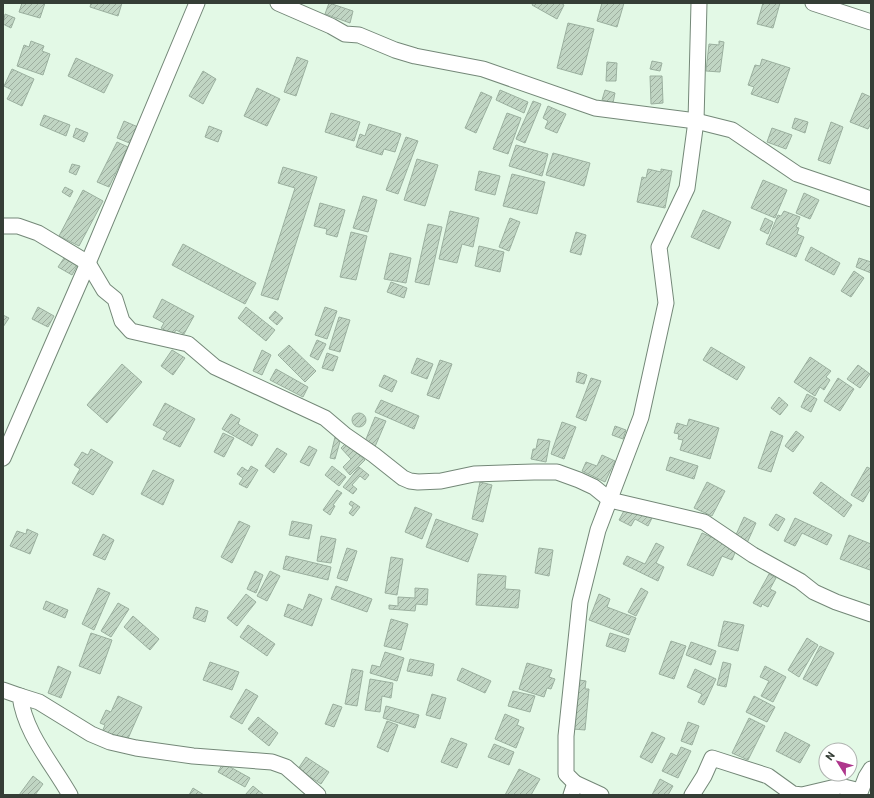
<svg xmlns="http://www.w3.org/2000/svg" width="874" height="798" font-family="Barlow,sans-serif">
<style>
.building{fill:url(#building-hatch);stroke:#9bb09f}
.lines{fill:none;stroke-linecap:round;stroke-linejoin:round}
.street-casing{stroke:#748878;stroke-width:17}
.street{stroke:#fff;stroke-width:15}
</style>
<defs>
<pattern id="building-hatch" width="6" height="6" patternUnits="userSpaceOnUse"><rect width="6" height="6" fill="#c0d5c3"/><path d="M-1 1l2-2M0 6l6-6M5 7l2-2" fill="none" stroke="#9dae9f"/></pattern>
</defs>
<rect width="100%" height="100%" fill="#e3f9e6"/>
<g class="building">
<polygon points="22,3 45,3 40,18 19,12"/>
<polygon points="91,3 122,3 118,16 90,7"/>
<polygon points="329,3 353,11 350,23 325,14"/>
<polygon points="533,3 561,3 564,5 557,19 532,5"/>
<polygon points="602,3 624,3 617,27 597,21"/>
<polygon points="763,3 780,3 773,28 757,24"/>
<polygon points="5,14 15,18 11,28 3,24"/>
<polygon points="568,23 594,29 582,75 557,68"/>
<polygon points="31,41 44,46 42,51 50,54 43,75 17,66 24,45 29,47"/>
<polygon points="719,41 724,42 720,72 706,71 709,44 719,45"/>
<polygon points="297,57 308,61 296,96 284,92"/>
<polygon points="76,58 113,75 104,93 68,76"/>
<polygon points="762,59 790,68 778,103 751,94 754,87 748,85 755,65 760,66"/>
<polygon points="652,61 662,63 660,71 650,69"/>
<polygon points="607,62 617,63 616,81 606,81"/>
<polygon points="12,69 34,79 22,106 7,99 12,90 4,86"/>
<polygon points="203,71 216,79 203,104 189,96"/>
<polygon points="650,76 662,76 663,103 651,104"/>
<polygon points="257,88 280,99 267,126 244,116"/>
<polygon points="500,90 528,102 524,113 496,100"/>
<polygon points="605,90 615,93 613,103 602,100"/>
<polygon points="481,92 492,97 476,133 465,128"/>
<polygon points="862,93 871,97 871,123 868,129 850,122"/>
<polygon points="533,101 541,104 525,143 516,139"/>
<polygon points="548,106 566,114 557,133 545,128 548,121 543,118"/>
<polygon points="331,113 360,122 354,141 325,132"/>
<polygon points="507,113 521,118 508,154 493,149"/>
<polygon points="44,115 70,125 66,136 40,125"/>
<polygon points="795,118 808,122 805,133 792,128"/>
<polygon points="124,121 138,127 132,144 117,138"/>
<polygon points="831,122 843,127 830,164 818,160"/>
<polygon points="369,124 401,134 395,152 384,149 382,155 356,147 360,134 365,136"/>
<polygon points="209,126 222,131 218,142 205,137"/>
<polygon points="76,128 88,133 84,142 73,137"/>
<polygon points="772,128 792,135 786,149 767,142"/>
<polygon points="406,137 418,141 398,194 386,190"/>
<polygon points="117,142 128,147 109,187 97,182"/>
<polygon points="516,145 548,154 542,176 509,166"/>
<polygon points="553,153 590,163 584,186 546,175"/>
<polygon points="417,159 438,165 425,206 404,200"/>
<polygon points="72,164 80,166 76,175 69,172"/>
<polygon points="283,167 317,177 278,300 261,295 295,188 278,183"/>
<polygon points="648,169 661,172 661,169 672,171 665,208 637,202 642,177 646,178"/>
<polygon points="479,171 500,176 495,195 475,190"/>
<polygon points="512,174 545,182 537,214 503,206"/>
<polygon points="763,180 787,190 775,218 751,208"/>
<polygon points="65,187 73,191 70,197 62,192"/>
<polygon points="83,190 103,201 79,246 59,236"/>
<polygon points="804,193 819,200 810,219 796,213"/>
<polygon points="363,196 377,200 368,232 353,228"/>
<polygon points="320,203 345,210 337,237 326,234 327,229 314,226"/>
<polygon points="703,210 731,222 719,249 691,237"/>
<polygon points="450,211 479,218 473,247 462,244 457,263 439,259"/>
<polygon points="784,211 800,217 796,227 799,228 797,234 804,237 796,257 766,244 778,215 781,216"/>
<polygon points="510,218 520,222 509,251 499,247"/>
<polygon points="765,218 773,222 768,234 760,230"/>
<polygon points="428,224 442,227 429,285 415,282"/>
<polygon points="351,232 367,236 356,280 340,277"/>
<polygon points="576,232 586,235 581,255 570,252"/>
<polygon points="183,244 256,283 245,304 172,265"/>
<polygon points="479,246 504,252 500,272 475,266"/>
<polygon points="811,247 840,263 834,275 805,260"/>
<polygon points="390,253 411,258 406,283 384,279"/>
<polygon points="64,258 77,266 72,275 58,267"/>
<polygon points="859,258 871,262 871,273 856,267"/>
<polygon points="854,271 864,278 851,297 841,291"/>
<polygon points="391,282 407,288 404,298 387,292"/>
<polygon points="162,299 194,316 184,334 176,330 173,335 161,328 164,323 153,317"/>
<polygon points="38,307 54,316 48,327 32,319"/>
<polygon points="246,307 275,330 266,341 238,318"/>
<polygon points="325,307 337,311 327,339 315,335"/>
<polygon points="275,311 283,318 277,325 269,318"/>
<polygon points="3,315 9,318 3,327"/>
<polygon points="339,317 350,320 340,352 329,349"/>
<polygon points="317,340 326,344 318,360 310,356"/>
<polygon points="289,345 316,371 305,382 278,355"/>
<polygon points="711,347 745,367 737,380 703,360"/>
<polygon points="172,350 185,358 173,375 161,366"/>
<polygon points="262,350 271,355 262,375 253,371"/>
<polygon points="327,353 338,357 333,371 322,368"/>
<polygon points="810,357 831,371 826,377 830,380 824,390 820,387 815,396 794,382"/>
<polygon points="417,358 433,364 427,379 411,373"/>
<polygon points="440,360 452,364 439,399 427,395"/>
<polygon points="122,364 142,382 107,423 87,405"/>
<polygon points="858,365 870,374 860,388 847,379"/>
<polygon points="276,369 308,387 303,397 270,380"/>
<polygon points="578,372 587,375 584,384 576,382"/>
<polygon points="384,375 397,381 392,392 379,386"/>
<polygon points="591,378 601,381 586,421 576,417"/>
<polygon points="838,378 854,389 840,411 824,401"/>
<polygon points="807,394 817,399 811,412 801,407"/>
<polygon points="779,397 788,405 780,415 771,408"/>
<polygon points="381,400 419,416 414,429 375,412"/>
<polygon points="165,403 195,419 180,447 163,439 167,432 153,425"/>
<circle cx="359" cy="420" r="7"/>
<polygon points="231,414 240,419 238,424 258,435 252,446 222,429"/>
<polygon points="375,417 386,421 374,449 364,444"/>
<polygon points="689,419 719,428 710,459 680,450 683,440 678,439 679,434 674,433 677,423 687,426"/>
<polygon points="562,422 576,427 564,459 551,454"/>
<polygon points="615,426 626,430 623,439 612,435"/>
<polygon points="771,431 783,436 771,472 758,468"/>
<polygon points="796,431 804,437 793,452 785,446"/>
<polygon points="223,433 234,438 224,457 214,452"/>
<polygon points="335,437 341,438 335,459 330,458"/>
<polygon points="538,439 550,441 546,462 531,459 533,449 536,449"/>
<polygon points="347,442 357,453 351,459 341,448"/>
<polygon points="309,446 317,450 309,466 300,462"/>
<polygon points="277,448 287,454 274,473 265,466"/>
<polygon points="91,449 113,462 93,495 72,483 80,469 74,465 82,452 88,455"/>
<polygon points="357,453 365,460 350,475 343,467"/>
<polygon points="602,455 615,461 605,482 582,471 586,462 597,466"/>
<polygon points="670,457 698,466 694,479 666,470"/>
<polygon points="251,466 258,470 247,488 239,484 243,478 237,474 242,467 248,471"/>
<polygon points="332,466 346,477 339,486 325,475"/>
<polygon points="359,467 369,475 365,480 360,476 352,485 357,489 353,494 343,487"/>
<polygon points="867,467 871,469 871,488 863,502 851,495"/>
<polygon points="153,470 174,480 163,505 141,494"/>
<polygon points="480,482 492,485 483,522 472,519"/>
<polygon points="707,482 725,491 712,516 694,508"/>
<polygon points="821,482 852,505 844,517 813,493"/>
<polygon points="337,490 342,493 333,505 335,506 330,515 323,510"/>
<polygon points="351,501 360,507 353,516 349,513 353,507 349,504"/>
<polygon points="627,505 652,518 648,526 635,519 631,526 619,520"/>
<polygon points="415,507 432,514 422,539 405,532"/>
<polygon points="776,514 785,519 778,531 769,525"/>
<polygon points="744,517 756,523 747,543 735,537"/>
<polygon points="795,518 832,535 827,545 802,533 795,546 784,541"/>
<polygon points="436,519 478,534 468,562 426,547"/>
<polygon points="239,521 250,526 232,563 221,557"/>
<polygon points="292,521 312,525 309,539 289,535"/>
<polygon points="27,529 38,534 30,554 10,546 17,531 26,534"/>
<polygon points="702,533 737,548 732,560 722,556 713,576 687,565"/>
<polygon points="103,534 114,540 105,560 93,555"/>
<polygon points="849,535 871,544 871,567 870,570 840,559"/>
<polygon points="321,536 336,539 331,563 317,561"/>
<polygon points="656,543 664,547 656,563 664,567 658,581 623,564 627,556 645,564"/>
<polygon points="347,548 357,551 347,581 337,578"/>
<polygon points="539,548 553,550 549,576 535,573"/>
<polygon points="286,556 331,567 328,580 283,569"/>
<polygon points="391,557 403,559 397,595 385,593"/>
<polygon points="255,571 263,575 256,593 247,589"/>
<polygon points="270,571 280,576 267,601 257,596"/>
<polygon points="478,574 506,576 505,589 520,590 518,608 476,605"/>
<polygon points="769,574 776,578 770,589 776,592 768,607 762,604 761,607 753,603"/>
<polygon points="336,586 372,599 367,612 331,599"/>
<polygon points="98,588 110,593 94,630 82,624"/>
<polygon points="415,588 428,589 427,605 416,604 415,611 389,609 389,605 398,606 398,597 415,598"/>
<polygon points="641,588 648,592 636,616 628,612"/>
<polygon points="246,594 256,602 237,626 227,618"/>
<polygon points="309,594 322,599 312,626 284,616 288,604 303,610"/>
<polygon points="599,594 610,599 607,607 636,618 629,635 589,620"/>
<polygon points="46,601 68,610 65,618 43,609"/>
<polygon points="118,603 129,609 111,637 101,631"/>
<polygon points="196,607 208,611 205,622 193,618"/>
<polygon points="133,616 159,639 150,650 124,627"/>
<polygon points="391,619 408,624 401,650 384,646"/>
<polygon points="724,621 744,625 738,651 718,646"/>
<polygon points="248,625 275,644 267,656 240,637"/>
<polygon points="91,633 112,640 100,674 79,666"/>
<polygon points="610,633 629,639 625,652 606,646"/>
<polygon points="807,638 818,645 799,677 788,670"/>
<polygon points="671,641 686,646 674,679 659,674"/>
<polygon points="691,642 716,651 711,665 686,655"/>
<polygon points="820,646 834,653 817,686 803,679"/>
<polygon points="385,652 404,658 397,681 370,673 372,665 380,667"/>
<polygon points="410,659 434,664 432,676 407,671"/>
<polygon points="210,662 239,672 232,690 203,680"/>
<polygon points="723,662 731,664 726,687 717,685"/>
<polygon points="527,663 552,670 549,677 555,679 551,689 547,688 544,697 519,689"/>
<polygon points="58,666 71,672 61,698 48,693"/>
<polygon points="765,666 786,677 773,702 761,696 769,681 760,677"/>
<polygon points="462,668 491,681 485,693 457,680"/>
<polygon points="352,669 363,671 357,706 345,704"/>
<polygon points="695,669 716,679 704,705 698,702 702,694 687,687"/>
<polygon points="370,679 393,683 391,698 382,696 380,712 365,710"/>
<polygon points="579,680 586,681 585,689 589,689 585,730 573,729"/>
<polygon points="246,689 258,696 242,724 230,717"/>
<polygon points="513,691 535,696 530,712 508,706"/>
<polygon points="432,694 446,698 440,719 426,715"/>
<polygon points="118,696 142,707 126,743 102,732 105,725 100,723 106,710 111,712"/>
<polygon points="754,696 775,707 767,722 746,712"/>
<polygon points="333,704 342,707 334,727 325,724"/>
<polygon points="386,706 419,715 415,728 383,718"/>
<polygon points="505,714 519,720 517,725 524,728 516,748 495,739"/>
<polygon points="258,717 278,733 269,746 248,729"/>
<polygon points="749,718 765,726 748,760 732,753"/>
<polygon points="387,721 398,725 388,752 377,747"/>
<polygon points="688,722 699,726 692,745 681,741"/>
<polygon points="652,732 665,738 652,763 640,757"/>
<polygon points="785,732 810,745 800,763 776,751"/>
<polygon points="451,738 467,744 457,768 441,762"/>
<polygon points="494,744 514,752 509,765 488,757"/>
<polygon points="681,747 691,751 678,778 662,771 671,753 677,756"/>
<polygon points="306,757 329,772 321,784 298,769"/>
<polygon points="223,763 250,778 245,787 218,772"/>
<polygon points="519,769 540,779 531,795 505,795"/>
<polygon points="33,776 43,784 35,795 19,795"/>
<polygon points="660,779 673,786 668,795 652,795"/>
<polygon points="253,786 264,795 245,795"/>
<polygon points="193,788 204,795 189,795"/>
</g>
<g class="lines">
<g class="street-casing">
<g id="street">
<polyline points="278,3 331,26 345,34 359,35 395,50 415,56 483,69 595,108 696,121 732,130 797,174 871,199"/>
<polyline points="813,3 871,22"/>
<polyline points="3,226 18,226 38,233 88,263 104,290 115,299 122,321 131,331 188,344 215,367 325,418 345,435 374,455 403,478 410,481 418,482 441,481 474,474 534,472 557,472 579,480 594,487 610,500 704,522 753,555 800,581 814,592 836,602 871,614"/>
<polyline points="3,458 88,263 197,3"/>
<path d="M3,690L20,696C25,734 52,763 70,795"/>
<polyline points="20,696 39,702 91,734 110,742 136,748 193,756 272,762 286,767 318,795"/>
<polyline points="575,783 566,774 566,736 580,602 598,530 641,417 666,303 659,247 687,188 696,121 699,3"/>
<polyline points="571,795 575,783 601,795"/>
<polyline points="692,795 704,776 712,758 768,776 793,794 802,795 840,786 860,791"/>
<polyline points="859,795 866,777 871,769"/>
</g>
</g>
<use href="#street" class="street"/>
</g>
<rect width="874" height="798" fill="none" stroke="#353e36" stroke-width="8"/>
<g transform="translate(838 762) rotate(307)"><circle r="19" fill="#ffffff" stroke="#aeb2af"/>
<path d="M0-3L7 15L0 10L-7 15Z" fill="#ae368c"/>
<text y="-6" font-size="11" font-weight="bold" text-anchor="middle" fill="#353e36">N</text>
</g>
</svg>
